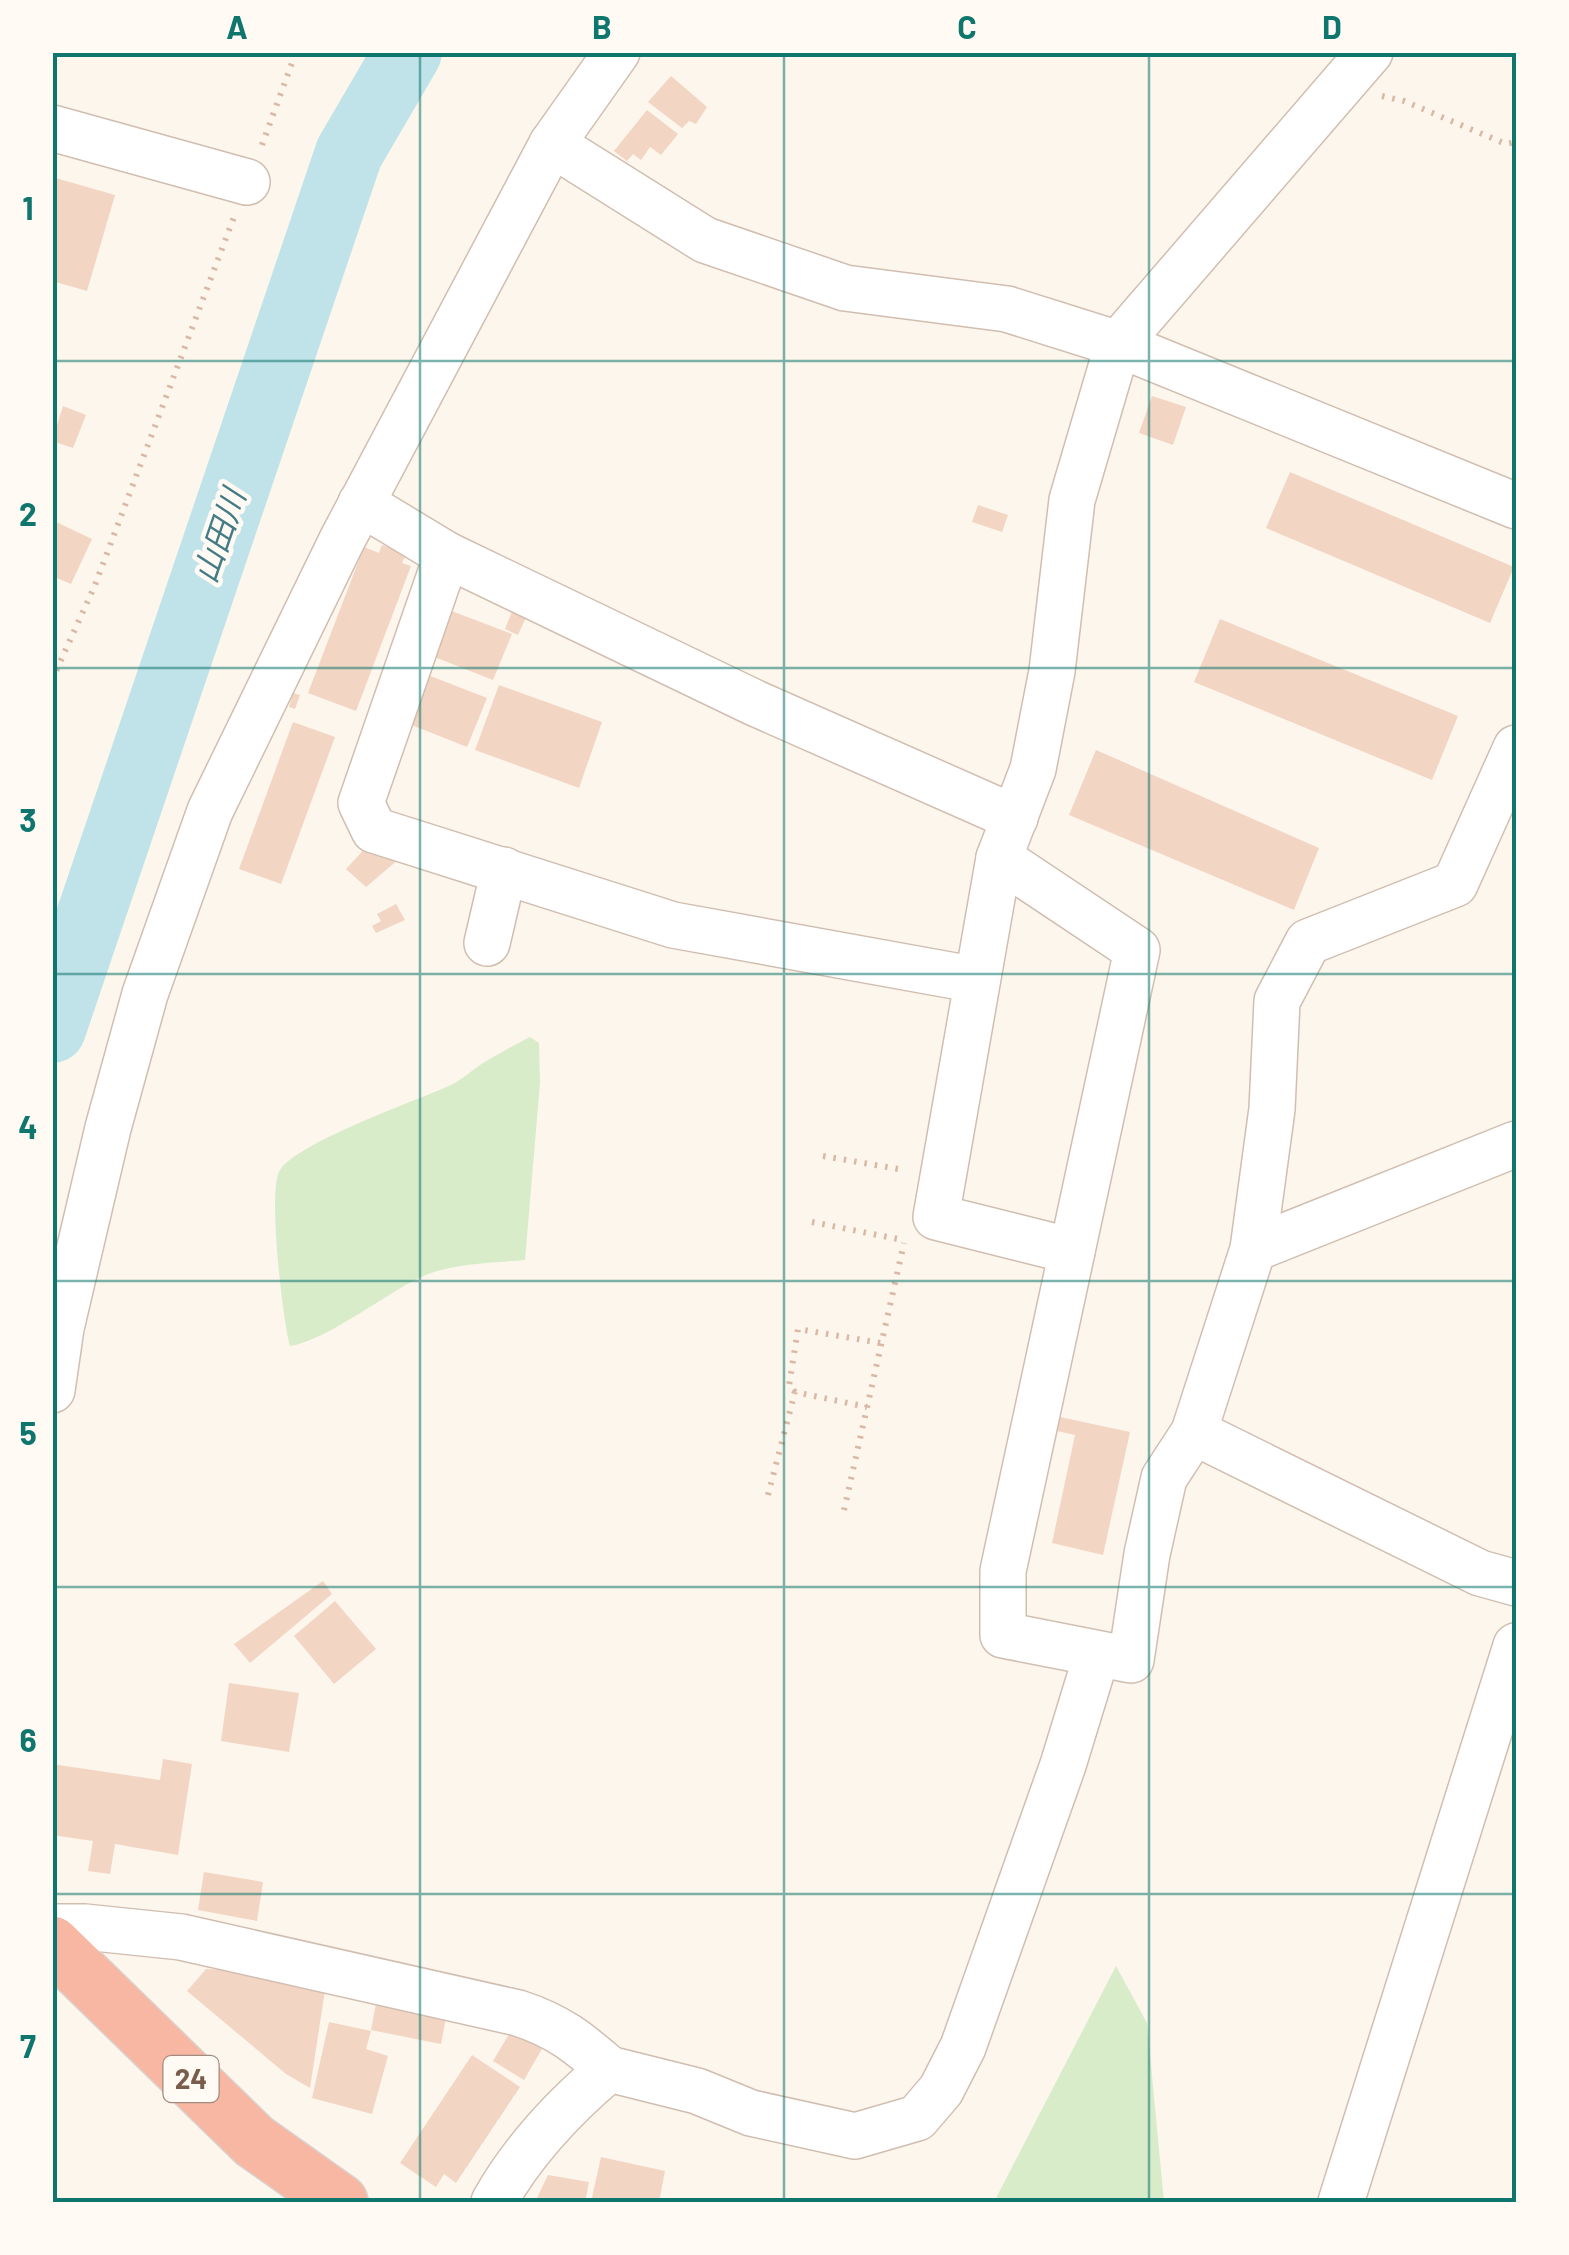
<svg xmlns="http://www.w3.org/2000/svg" width="1569" height="2255" font-family="Barlow,'Noto Sans JP',sans-serif">
<style>
.green{fill:#d8ecc9}
.lines{fill:none;stroke-linecap:round;stroke-linejoin:round}
.river{stroke:#bfe3e8;stroke-width:68}
.building{fill:#f3d5c3}
.minor-casing{stroke:#d1beb0;stroke-width:48}
.highway-casing{stroke:#dad1cd;stroke-width:58}
.path{stroke:#d9b8a5;stroke-width:6;stroke-dasharray:2.5 8;stroke-linecap:butt}
.minor{stroke:#fff;stroke-width:45}
.highway{stroke:#f7b7a3;stroke-width:55}
.grid{fill:none;stroke:#0f766e;stroke-width:2.5;stroke-opacity:0.55}
.labels{text-anchor:middle;stroke-width:9;stroke-linejoin:round;paint-order:stroke}
.shield{fill:#fffaf3;stroke:#a28b7f;stroke-width:2.5}
.shield-label{font-size:28px;font-weight:bold;fill:#7a5c4d}
.water-label{font-size:32px;font-style:italic;fill:#437c86;stroke:#fffaf3}
.neatline{fill:none;stroke:#0f766e;stroke-width:4}
.grid-label{font-size:32px;text-anchor:middle;font-weight:bold;fill:#0f766e}
</style>
<rect width="100%" height="100%" fill="#fdf6ec"/>
<g class="green">
<path d="M530,1037L539,1043L540,1083L525,1260C492,1263 449,1263 419,1278C386,1294 323,1342 290,1346C283,1321 267,1188 280,1170C298,1142 416,1101 451,1085C463,1079 472,1070 483,1063C498,1054 514,1045 530,1037Z"/>
<polygon points="1116,1966 1147,2023 1164,2202 994,2202"/>
</g>
<g class="lines">
<polyline class="river" points="52,1029 349,153 408,52"/>
</g>
<g class="building">
<polygon points="671,76 707,107 696,124 689,121 682,128 648,102"/>
<polygon points="647,110 678,134 661,155 650,147 641,160 633,154 627,161 614,151"/>
<polygon points="52,177 115,195 87,291 52,281"/>
<polygon points="1152,396 1186,407 1173,445 1139,433"/>
<polygon points="63,406 86,415 73,448 52,441"/>
<polygon points="1290,472 1514,567 1490,623 1266,528"/>
<polygon points="978,505 1008,515 1002,532 972,522"/>
<polygon points="52,520 92,539 71,584 52,576"/>
<polygon points="382,545 406,554 402,563 411,566 356,711 308,693 364,547 379,553"/>
<polygon points="513,609 527,615 518,635 505,629"/>
<polygon points="449,610 512,634 493,680 432,656"/>
<polygon points="1220,619 1458,716 1432,780 1194,682"/>
<polygon points="428,675 487,698 467,747 409,724"/>
<polygon points="499,685 602,722 579,788 475,750"/>
<polygon points="293,693 300,695 295,709 289,707"/>
<polygon points="293,722 335,737 281,884 239,869"/>
<polygon points="1096,750 1319,848 1294,910 1069,815"/>
<polygon points="371,842 399,859 366,887 346,869"/>
<polygon points="396,904 405,920 376,933 372,926 381,921 377,914"/>
<polygon points="1060,1417 1130,1432 1103,1555 1052,1543 1075,1435 1057,1431"/>
<polygon points="323,1581 332,1594 250,1663 234,1644"/>
<polygon points="335,1601 376,1649 334,1684 294,1636"/>
<polygon points="229,1683 299,1693 289,1752 221,1741"/>
<polygon points="163,1759 192,1764 178,1855 115,1844 110,1874 88,1871 93,1841 52,1835 52,1764 160,1780"/>
<polygon points="204,1872 263,1882 257,1921 198,1910"/>
<polygon points="206,1969 242,1971 326,1984 310,2088 286,2074 187,1991"/>
<polygon points="377,1998 447,2012 441,2044 371,2030"/>
<polygon points="329,2022 371,2031 366,2049 388,2056 372,2114 312,2098"/>
<polygon points="515,2024 546,2042 524,2080 493,2061"/>
<polygon points="472,2055 520,2087 456,2183 444,2174 436,2187 400,2163"/>
<polygon points="601,2157 665,2171 659,2202 591,2202"/>
<polygon points="548,2175 589,2182 585,2202 535,2202"/>
</g>
<g class="lines">
<g class="minor-casing">
<g id="minor">
<polyline points="1370,52 1118,344 1072,500 1052,671 1033,769 999,858 1137,950 1003,1571 1003,1635 1131,1660 1147,1554 1164,1478 1194,1432 1253,1249 1272,1109 1277,1001 1308,942 1455,884 1516,748"/>
<polyline points="52,128 247,182"/>
<polyline points="552,144 705,240 845,288 1007,309 1118,344 1516,506"/>
<polyline points="361,503 447,555 755,703 1015,818"/>
<polyline points="447,555 361,803 374,830 673,925 977,980"/>
<polyline points="999,858 936,1217 1072,1251"/>
<polyline points="487,943 504,870"/>
<polyline points="1253,1249 1516,1144"/>
<polyline points="52,1390 61,1328 108,1128 145,994 210,811 342,540 552,144 617,52"/>
<polyline points="1194,1432 1480,1573 1516,1583"/>
<path d="M52,1927H85L181,1937L518,2013C558,2026 578,2042 609,2069"/>
<path d="M494,2202C522,2152 565,2106 609,2069L697,2091L751,2113L855,2136L917,2118L941,2090L963,2047L1063,1765L1097,1654"/>
<polyline points="1341,2202 1516,1646"/>
</g>
</g>
<g class="highway-casing">
<polyline id="highway" points="52,1944 254,2141 340,2202"/>
</g>
<g class="path">
<polyline points="1382,96 1404,101 1506,144 1516,142"/>
<polyline points="262,145 296,52"/>
<polyline points="52,680 95,585 234,217"/>
<polyline points="823,1156 904,1170"/>
<polyline points="812,1222 903,1240"/>
<polyline points="795,1392 789,1386 798,1329 881,1343"/>
<polyline points="768,1495 795,1392 867,1407"/>
<polyline points="844,1510 904,1243"/>
</g>
<use href="#minor" class="minor"/>
<use href="#highway" class="highway"/>
</g>
<path class="grid" d="M420,52V2202M784,52V2202M1149,52V2202M52,361H1516M52,668H1516M52,974H1516M52,1281H1516M52,1587H1516M52,1894H1516"/>
<g class="labels">
<rect class="shield" x="163.5" y="2056" width="55" height="46" rx="8"/>
<g class="shield-label">
<text x="191" y="2089">24</text>
</g>
<g class="water-label">
<text transform="translate(220 536) rotate(-71)" y="11">山田川</text>
</g>
</g>
<rect width="1569" height="2255" fill="none" stroke="#fffaf3" stroke-width="110"/>
<rect x="55" y="55" width="1459" height="2145" class="neatline"/>
<g class="grid-label">
<text x="237" y="39">A</text>
<text x="602" y="39">B</text>
<text x="967" y="39">C</text>
<text x="1332" y="39">D</text>
<text x="28" y="220">1</text>
<text x="28" y="526">2</text>
<text x="28" y="832">3</text>
<text x="28" y="1139">4</text>
<text x="28" y="1445">5</text>
<text x="28" y="1752">6</text>
<text x="28" y="2058">7</text>
</g>
</svg>
